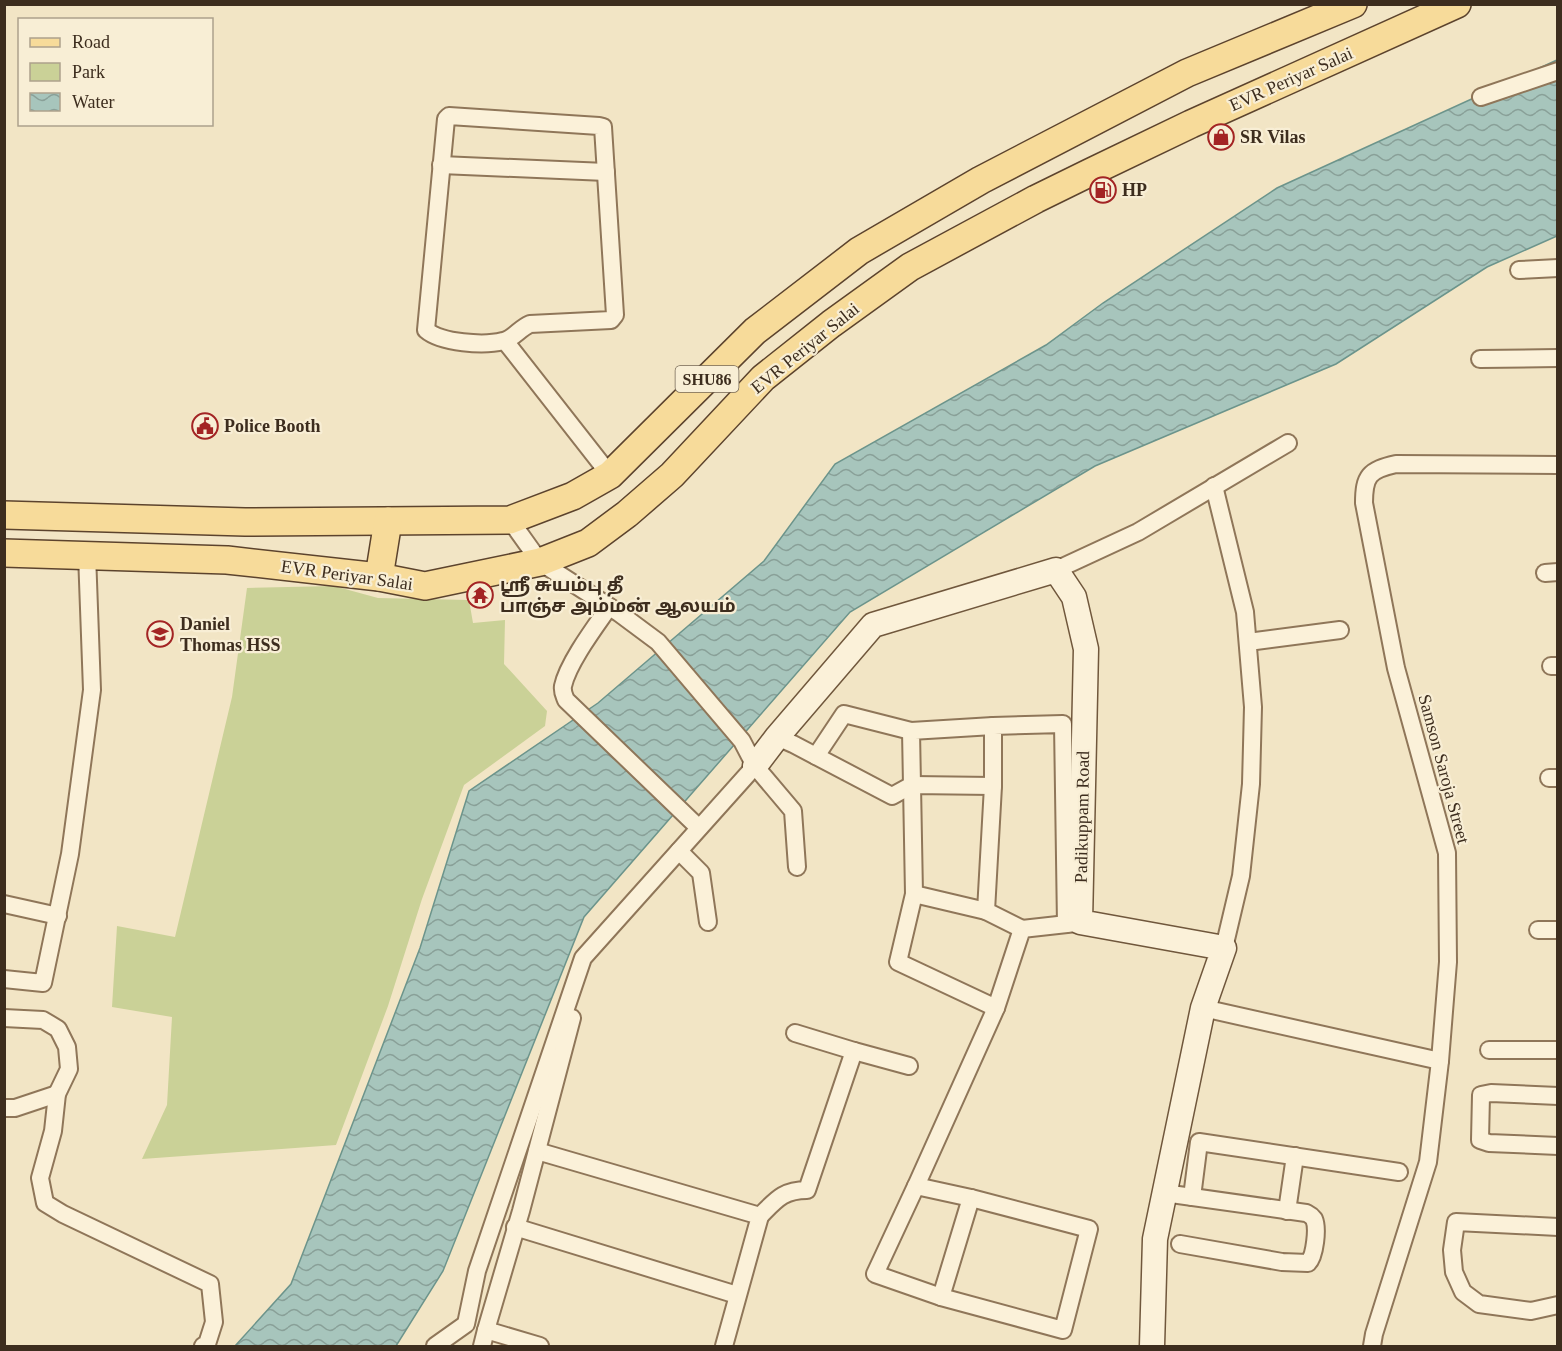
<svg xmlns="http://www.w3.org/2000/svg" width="1562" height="1351" font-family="'Times New Roman','Noto Sans Tamil',serif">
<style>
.green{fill:#cad197}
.water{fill:url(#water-waves);stroke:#6c948b;stroke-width:1.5}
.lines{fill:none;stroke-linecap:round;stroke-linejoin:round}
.street-casing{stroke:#8f7659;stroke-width:20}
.secondary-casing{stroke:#70573c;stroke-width:27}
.primary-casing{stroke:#5c432d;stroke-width:30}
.street{stroke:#fbf1d9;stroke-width:16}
.secondary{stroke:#fbf1d9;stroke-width:24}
.primary{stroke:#f7db9a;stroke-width:27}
.labels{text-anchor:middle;stroke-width:4.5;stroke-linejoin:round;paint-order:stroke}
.shield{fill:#f8eed5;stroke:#756755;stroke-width:1.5}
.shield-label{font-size:16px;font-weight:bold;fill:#3d2d1e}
.street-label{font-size:18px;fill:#3d2d1e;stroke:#f8eed5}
.poi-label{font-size:18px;font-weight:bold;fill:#3d2d1e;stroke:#f8eed5;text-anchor:start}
</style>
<defs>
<pattern id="water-waves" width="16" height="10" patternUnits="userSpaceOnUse" patternTransform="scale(1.5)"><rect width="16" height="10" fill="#a7c5bc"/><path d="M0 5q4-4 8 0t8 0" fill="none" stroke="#89a098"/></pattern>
</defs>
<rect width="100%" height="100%" fill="#f2e5c5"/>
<polygon class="green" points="334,586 378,598 469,600 473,623 505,620 504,664 547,711 545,726 464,785 422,899 388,1006 336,1145 142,1159 167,1105 172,1017 112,1007 117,926 175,937 232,697 247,588"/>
<polygon class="water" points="1557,60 1557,236 1487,267 1336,364 1095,466 850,612 584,917 443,1271 396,1346 235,1346 291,1284 420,948 469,791 598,703 764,561 835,464 1046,345 1103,303 1277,188"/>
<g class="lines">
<g class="street-casing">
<g id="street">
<polyline points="1481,97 1558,71"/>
<path d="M449,116L599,126L603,127L615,315L611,320L530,324C520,328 513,339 503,341C484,346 441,343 426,330L446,119Z"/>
<polyline points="441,165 606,172"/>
<polyline points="1519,270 1558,268"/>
<polyline points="505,341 610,475"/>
<polyline points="1480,359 1558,358"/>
<polyline points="1214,486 1245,612 1253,707 1251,784 1241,876 1224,948"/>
<polyline points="510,520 540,562 619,613 658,642 742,741 755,766 793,811 797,867"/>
<polyline points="1056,570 1138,532 1288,443"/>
<polyline points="1545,573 1558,572"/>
<path d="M609,607C595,627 568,663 563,686C562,692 564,695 566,700L699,828"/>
<polyline points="1248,642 1340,630"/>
<polyline points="1551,666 1558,666"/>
<polyline points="777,737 793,744 892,796 912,785 911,731 993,726"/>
<polyline points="816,756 844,714 911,731"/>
<polyline points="1549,778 1558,778"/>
<polyline points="679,851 701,873 708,922"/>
<polyline points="914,894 898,962 996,1008"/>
<polyline points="4,904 58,916"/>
<polyline points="986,911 914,894 912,785 993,786"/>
<polyline points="1022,929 986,911 993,786 993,726 1063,724 1066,924"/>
<polyline points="1538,930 1558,930"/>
<polyline points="4,979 43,983 70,854 92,690 87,554"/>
<path d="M1203,1008L1440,1061L1448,962L1447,853L1396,668L1364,503C1364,476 1369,470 1396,464L1558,465"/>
<polyline points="4,1018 43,1020 58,1029 67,1047 69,1069 57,1094 53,1131 40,1178 45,1203 63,1214 210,1284 214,1322 207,1344 203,1346"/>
<polyline points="795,1033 854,1051"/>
<polyline points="1489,1050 1558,1050"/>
<polyline points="1558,1096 1491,1093 1481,1095 1480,1140 1489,1143 1558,1146"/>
<polyline points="4,1108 15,1108 57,1094"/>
<polyline points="537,1151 760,1216 724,1346"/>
<polygon points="916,1186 971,1198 1089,1229 1063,1330 941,1297 875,1274"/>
<polyline points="916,1186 996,1008 1022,929 1076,923"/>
<path d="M1164,1193L1306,1213C1310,1215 1311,1215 1314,1219C1318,1228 1315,1256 1308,1263L1282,1262L1180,1244"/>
<polyline points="1192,1197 1199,1142 1399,1172"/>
<polyline points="1287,1211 1295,1156"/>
<path d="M760,1216C776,1200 783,1190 807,1190L854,1051L909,1066"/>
<polyline points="515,1227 737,1295"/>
<polyline points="1558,1227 1456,1222 1452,1250 1454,1272 1463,1292 1479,1304 1531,1311 1558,1305"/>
<polyline points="941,1297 971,1198"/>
<polyline points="435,1346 466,1324 477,1271 583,958 755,766"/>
<polyline points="482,1346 486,1330"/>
<polyline points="540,1346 486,1330 521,1211 572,1018"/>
<polyline points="1372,1346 1374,1334 1428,1162 1440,1061"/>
</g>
</g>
<g class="secondary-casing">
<polyline id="secondary" points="755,766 777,737 873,625 1056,570 1074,597 1086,649 1080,922 1224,948 1203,1008 1155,1239 1152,1346"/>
</g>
<g class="primary-casing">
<g id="primary">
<polyline points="4,515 245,522 510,520 573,496 610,475 755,331 859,251 981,180 1187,73 1353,4"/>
<polyline points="4,553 227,560 379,577 425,586 540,562 588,543 627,514 672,475 763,378 831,324 910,267 1036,199 1089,173 1191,124 1457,4"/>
<polyline points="379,577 388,521"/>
</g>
</g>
<use href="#street" class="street"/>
<use href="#secondary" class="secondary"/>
<use href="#primary" class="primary"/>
</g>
<defs>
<g id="shop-ring" transform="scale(1.35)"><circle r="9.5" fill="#f8eed5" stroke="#a32424" stroke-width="1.5"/><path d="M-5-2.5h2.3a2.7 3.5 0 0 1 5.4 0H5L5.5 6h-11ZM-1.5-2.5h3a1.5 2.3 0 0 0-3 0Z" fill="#a32424"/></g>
<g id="fuel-ring" transform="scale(1.35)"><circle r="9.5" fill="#f8eed5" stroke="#a32424" stroke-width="1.5"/><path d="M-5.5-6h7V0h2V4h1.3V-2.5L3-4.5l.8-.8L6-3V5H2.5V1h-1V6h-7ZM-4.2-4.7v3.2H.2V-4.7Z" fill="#a32424"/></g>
<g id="civic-ring" transform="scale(1.35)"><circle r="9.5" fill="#f8eed5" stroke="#a32424" stroke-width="1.5"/><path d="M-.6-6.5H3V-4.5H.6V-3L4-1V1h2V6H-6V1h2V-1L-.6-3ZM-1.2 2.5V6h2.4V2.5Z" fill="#a32424"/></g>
<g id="temple-ring" transform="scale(1.35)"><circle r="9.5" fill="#f8eed5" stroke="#a32424" stroke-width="1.5"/><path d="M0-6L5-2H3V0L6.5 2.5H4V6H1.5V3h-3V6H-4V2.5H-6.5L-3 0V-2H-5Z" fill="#a32424"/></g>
<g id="school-ring" transform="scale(1.35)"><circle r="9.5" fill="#f8eed5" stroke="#a32424" stroke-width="1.5"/><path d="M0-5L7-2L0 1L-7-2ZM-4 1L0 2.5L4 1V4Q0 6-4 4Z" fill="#a32424"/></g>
</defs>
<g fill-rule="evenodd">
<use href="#shop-ring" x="1221" y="137"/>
<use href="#fuel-ring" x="1103" y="190"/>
<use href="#civic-ring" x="205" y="426"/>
<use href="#temple-ring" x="480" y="595"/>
<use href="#school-ring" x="160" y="634"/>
</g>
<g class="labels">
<rect class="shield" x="675.5" y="366" width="63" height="26" rx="4.5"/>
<g class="shield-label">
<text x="707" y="385">SHU86</text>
</g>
<g class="street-label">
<text transform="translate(1291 79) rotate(-24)" y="6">EVR Periyar Salai</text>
<text transform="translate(805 348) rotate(-39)" y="6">EVR Periyar Salai</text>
<text transform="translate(347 575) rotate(8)" y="6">EVR Periyar Salai</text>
<text transform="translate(1444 769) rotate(75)" y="6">Samson Saroja Street</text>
<text transform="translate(1082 817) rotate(-89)" y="6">Padikuppam Road</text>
</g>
<g class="poi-label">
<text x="1240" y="143">SR Vilas</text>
<text x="1122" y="196">HP</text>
<text x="224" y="432">Police Booth</text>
<text x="500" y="591">ஶ்ரீ சுயம்பு தீ<tspan x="500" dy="21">பாஞ்ச அம்மன் ஆலயம்</tspan></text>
<text x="180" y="630">Daniel<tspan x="180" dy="21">Thomas HSS</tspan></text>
</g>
</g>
<rect width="1562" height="1351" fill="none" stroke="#3d2d1e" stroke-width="12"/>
<rect x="18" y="18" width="195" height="108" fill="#f8eed5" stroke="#ada18c" stroke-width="1.5"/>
<rect x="30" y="38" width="30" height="9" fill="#f7db9a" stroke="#ada18c" stroke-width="1.5"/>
<text x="72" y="48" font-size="18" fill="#3d2d1e">Road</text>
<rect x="30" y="63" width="30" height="18" fill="#cad197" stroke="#ada18c" stroke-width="1.5"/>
<text x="72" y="78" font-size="18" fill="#3d2d1e">Park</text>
<rect x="30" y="93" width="30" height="18" fill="url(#water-waves)" stroke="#ada18c" stroke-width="1.5"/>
<text x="72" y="108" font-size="18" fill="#3d2d1e">Water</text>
</svg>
